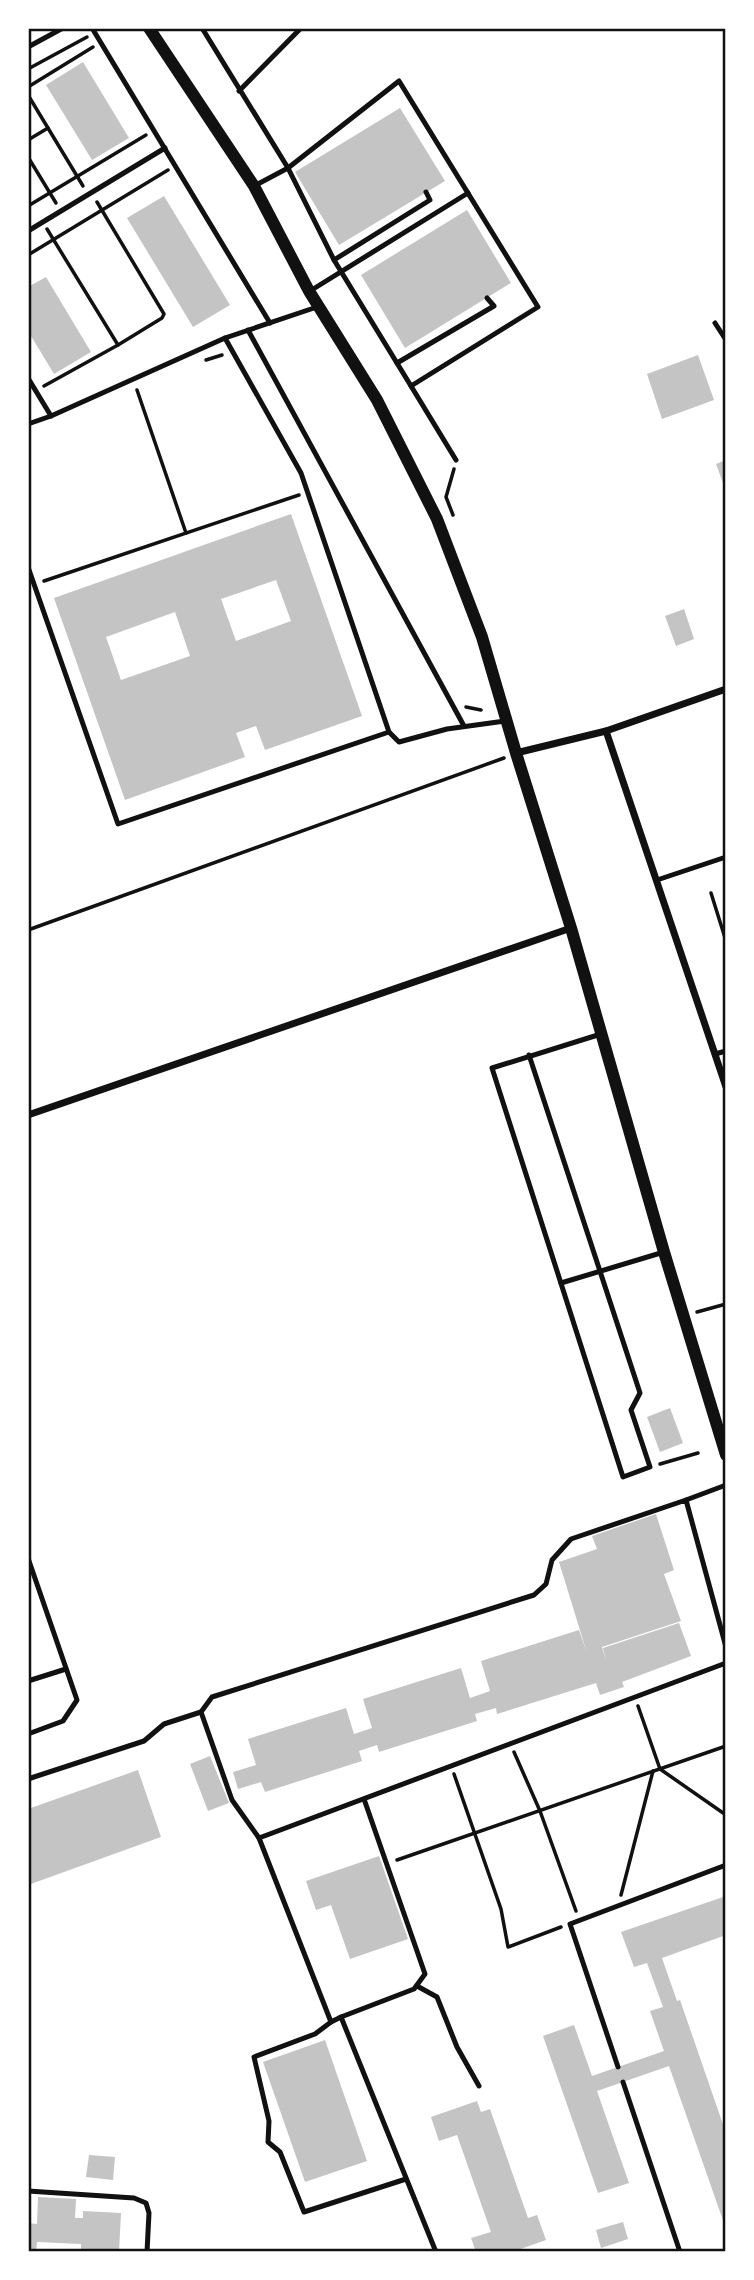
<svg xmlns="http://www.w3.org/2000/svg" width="754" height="2280" font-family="'Source Sans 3',sans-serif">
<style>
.building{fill:#c4c4c4;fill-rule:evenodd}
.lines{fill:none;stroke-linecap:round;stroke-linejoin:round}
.path{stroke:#111;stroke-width:3.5}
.service{stroke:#111;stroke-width:5}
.minor{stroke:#111;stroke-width:7}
.tertiary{stroke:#111;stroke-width:12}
.neatline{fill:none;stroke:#111;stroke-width:2.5}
</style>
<rect width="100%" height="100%" fill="#fff"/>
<g class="building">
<polygon points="83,62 129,138 92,160 46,85"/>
<polygon points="400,108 445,181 339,245 295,172"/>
<polygon points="164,196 230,305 193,327 127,218"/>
<polygon points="467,210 511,283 405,348 361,275"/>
<polygon points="46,277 91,352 54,374 28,331 28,287"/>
<polygon points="698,355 714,400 662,419 647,374"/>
<polygon points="726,460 726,491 716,464"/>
<path d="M291,514L362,716L265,750L256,726L236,733L245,757L125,800L54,598ZM276,580L291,621L236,641L221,599ZM175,612L190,656L121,680L106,637Z"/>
<polygon points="684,609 694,639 676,646 665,616"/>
<polygon points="670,1408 683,1443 660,1452 647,1417"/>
<polygon points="656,1514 674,1570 664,1574 681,1621 602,1647 606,1661 603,1648 679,1623 691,1656 622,1682 624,1687 600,1695 596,1683 497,1714 496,1708 475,1714 477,1721 379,1752 377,1745 359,1751 362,1761 265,1792 261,1782 238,1789 233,1772 256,1765 248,1739 346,1708 354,1734 372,1728 363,1699 461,1668 470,1698 490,1691 481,1661 579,1630 587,1653 559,1562 597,1549 592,1536"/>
<polygon points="210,1756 229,1803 208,1811 190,1764"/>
<polygon points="138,1770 161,1837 28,1885 28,1809"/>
<polygon points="379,1856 408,1939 350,1959 331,1905 316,1910 306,1881"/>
<polygon points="726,1896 726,1935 662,1958 677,2001 680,2000 726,2133 726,2229 669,2066 597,2091 629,2183 598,2193 543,2036 574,2025 592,2076 664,2051 650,2011 663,2007 647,1963 634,1967 621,1932"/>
<polygon points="325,2040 367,2161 305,2182 263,2062"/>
<polygon points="477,2101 481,2112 490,2109 528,2218 537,2215 546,2240 512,2252 476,2252 471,2238 491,2232 457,2135 439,2141 431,2117"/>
<polygon points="89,2155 115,2157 113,2180 86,2177"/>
<polygon points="38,2197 76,2199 75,2218 83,2218 83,2211 121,2213 119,2252 81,2252 81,2244 37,2242 36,2252 28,2252 28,2223 37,2224"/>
<polygon points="623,2222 628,2239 601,2248 596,2230"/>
</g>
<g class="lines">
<g class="path">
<polyline points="28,69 87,37"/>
<polyline points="28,87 93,47"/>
<polyline points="28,95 83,186"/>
<polyline points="28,140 48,128"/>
<polyline points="28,157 56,203"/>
<polyline points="97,202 164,314 162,318 118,345"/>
<polyline points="28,206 146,135"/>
<polyline points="28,255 168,170"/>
<polyline points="206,360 222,355"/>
<polyline points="44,386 118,345 47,229"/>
<polyline points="137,390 186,533"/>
<polyline points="453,515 446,497 454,469"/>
<polyline points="44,581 299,495"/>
<polyline points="466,707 481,710"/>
<polyline points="711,893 726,941"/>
<polyline points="28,930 504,758"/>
<polyline points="697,1312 726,1304"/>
<polyline points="660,1464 698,1453"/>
<polyline points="638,1706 660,1769 726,1815"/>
<polyline points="514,1752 540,1811 576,1911"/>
<polyline points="454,1774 501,1909 508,1947 561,1927"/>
<polyline points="397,1860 726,1746"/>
<polyline points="621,1895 653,1771"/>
</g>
<g class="service">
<polyline points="92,28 270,323"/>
<polyline points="202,28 288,168 334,260 411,386"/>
<polyline points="28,47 63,28"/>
<polyline points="239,91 301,28"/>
<polyline points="254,186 288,168 399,81 538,307 411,386 456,460"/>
<polyline points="28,231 165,148"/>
<polyline points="334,260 430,200 426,192"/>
<polyline points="310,291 468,193"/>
<polyline points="715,323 726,340"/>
<polyline points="248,330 464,726"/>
<polyline points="397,363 494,306 487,298"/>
<polyline points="28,378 51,416"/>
<polyline points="28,424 51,416 225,338 317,307"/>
<polyline points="28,567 118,824 389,732 301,473 225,338"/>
<polyline points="389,732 399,742 447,729 505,721"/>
<polyline points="657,880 726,857"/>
<polyline points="715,1054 726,1051"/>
<polyline points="529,1055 640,1393 631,1410 650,1467 623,1477 492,1068 601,1034"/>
<polyline points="561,1283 664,1252"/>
<polyline points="686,1500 726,1485"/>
<polyline points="28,1558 77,1700 63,1721 28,1734"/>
<polyline points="28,1681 66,1669"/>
<polyline points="28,1779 144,1741 164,1724 201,1712"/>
<polyline points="259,1838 726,1663"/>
<polyline points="417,1986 437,1997 457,2047 479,2086"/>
<polyline points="341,2017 414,1989 425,1974 364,1799"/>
<polyline points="331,2022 315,2034 254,2057 269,2121 268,2142 280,2152 304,2212 406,2179"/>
<polyline points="618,2067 570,1924 726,1865"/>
<polyline points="623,2082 680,2252"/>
<polyline points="28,2191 134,2198 146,2203 149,2213 147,2252"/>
<polyline points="436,2252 341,2017 331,2022 259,1838 232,1800 201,1712 212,1697 534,1595 546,1584 552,1560 571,1539 686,1500 726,1647"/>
</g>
<g class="minor">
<polyline points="606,731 726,1087"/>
<polyline points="516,753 606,731 726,689"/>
<polyline points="28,1115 571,928"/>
</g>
<polyline class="tertiary" points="149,28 254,186 309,291 377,400 437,519 482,637 516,753 571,928 664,1252 726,1455"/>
</g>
<rect width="754" height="2280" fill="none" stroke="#ffffff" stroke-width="60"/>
<rect x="30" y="30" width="694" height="2220" class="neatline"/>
</svg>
